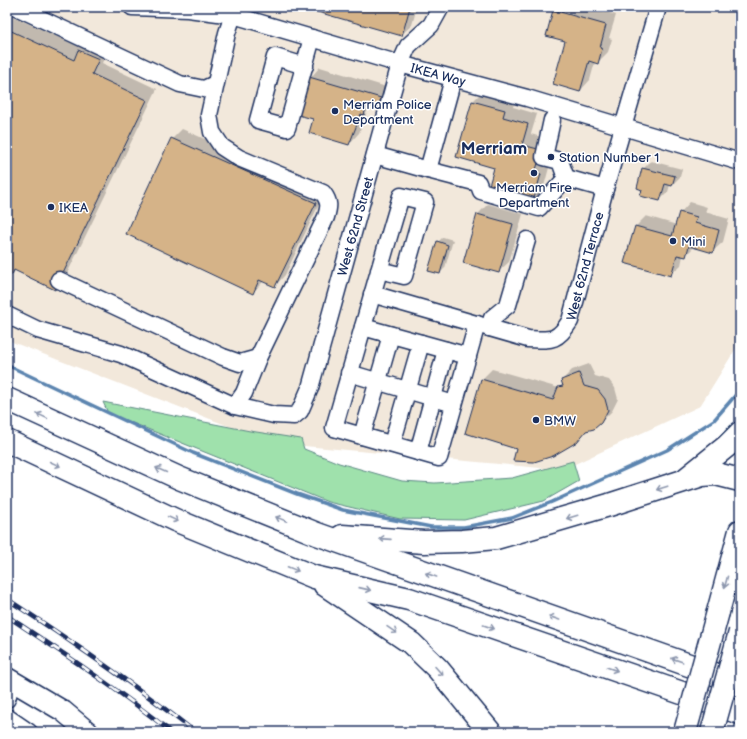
<svg xmlns="http://www.w3.org/2000/svg" width="747" height="739" font-family="'Balsamiq Sans',sans-serif">
<style>
.built{fill:#f2e8db}
.green{fill:#9fe1ac;stroke:#5d8885}
.shadow{fill:#0003}
.lines{fill:none;stroke-linecap:round;stroke-linejoin:round}
.stream{stroke:#5c85b0;stroke-width:3.5}
.building{fill:#d5b388;stroke:#1b2f5e}
.minor-casing{stroke:#1b2f5e;stroke-width:19}
.major-casing{stroke:#1b2f5e;stroke-width:23}
.highway-casing{stroke:#1b2f5e;stroke-width:25}
.minor{stroke:#fff;stroke-width:16}
.major{stroke:#fff;stroke-width:20}
.highway{stroke:#fff;stroke-width:22}
.rail-casing{stroke:#1b2f5e;stroke-width:4.5}
.rail{stroke:#fff;stroke-width:3;stroke-dasharray:9;stroke-linecap:butt}
.highway-bridge-casing{stroke:#1b2f5e;stroke-width:25;stroke-linecap:butt}
.highway-bridge{stroke:#fff;stroke-width:22}
.oneway{stroke:#8d97ae}
.poi-dot{fill:#1b2f5e;stroke:#fff;stroke-width:1.5}
.labels{text-anchor:middle;stroke-width:3;stroke-linejoin:round;paint-order:stroke}
.street-label{font-size:13px;fill:#1b2f5e;stroke:#fff}
.poi-label{font-size:13px;fill:#1b2f5e;stroke:#fff;text-anchor:start}
.district-label{font-size:17px;font-weight:bold;fill:#1b2f5e;stroke:#fff}
</style>
<rect width="100%" height="100%" fill="#fff"/>
<filter id="ink" filterUnits="userSpaceOnUse"><feTurbulence type="fractalNoise" baseFrequency=".025" numOctaves="2"/><feDisplacementMap in="SourceGraphic" scale="8" xChannelSelector="R" yChannelSelector="G"/><feConvolveMatrix kernelMatrix="1 2 1 2 8 2 1 2 1" color-interpolation-filters="sRGB"/></filter>
<g filter="url(#ink)">
<polygon class="built" points="7,7 740,7 740,342 700,406 562,470 272,443 7,340"/>
<polygon class="green" points="103,402 250,431 301,439 304,449 339,463 402,481 435,483 512,478 573,461 579,481 544,501 464,520 400,519 328,502 108,413"/>
<g class="shadow">
<polygon points="304,7 417,7 412,25 401,35"/>
<polygon points="557,7 589,7 616,15 609,38 612,39 608,52 598,62 595,62 590,80 580,91 566,41 554,10"/>
<polygon points="7,14 82,48 90,40 109,48 102,63 157,89 65,278 16,270 12,274 7,272"/>
<polygon points="320,67 390,88 388,96 378,106 373,105 368,109 359,133 349,144 314,119 310,78"/>
<polygon points="483,91 515,100 513,107 537,114 531,134 551,140 550,164 543,190 533,201 495,168 457,157 473,101"/>
<polygon points="182,129 325,192 285,275 275,286 264,281 253,292 172,139"/>
<polygon points="651,161 682,169 680,177 672,185 670,185 668,192 660,200 643,189 643,169"/>
<polygon points="690,202 707,207 705,212 729,219 723,242 712,252 694,247 685,256 683,256 681,265 670,275 636,226 646,216 677,225 680,213"/>
<polygon points="488,204 523,214 509,262 498,272 464,262 478,214"/>
<polygon points="443,237 453,240 445,268 440,273 438,242"/>
<polygon points="589,364 595,376 609,380 615,388 618,399 612,411 601,422 587,430 576,441 517,448 466,432 482,379 492,369 559,388 563,384 562,380 572,370"/>
</g>
<g class="lines">
<polyline class="stream" points="7,365 193,453 297,494 343,510 431,527 464,527 512,518 552,502 667,450 714,420 740,390"/>
</g>
<g class="building">
<polygon points="300,7 410,7 402,36"/>
<polygon points="553,10 606,25 600,48 602,49 598,64 589,61 580,92 553,84 565,41 546,36"/>
<polygon points="7,29 74,60 78,50 99,59 92,74 147,100 55,290 14,270 12,275 7,273"/>
<polygon points="309,77 381,98 378,108 367,104 364,115 361,114 349,145 309,133 313,119 298,115"/>
<polygon points="472,101 505,110 503,117 528,124 522,145 542,150 535,173 541,174 533,202 488,189 494,168 456,157"/>
<polygon points="171,138 316,203 275,287 259,280 253,294 126,234"/>
<polygon points="642,168 675,176 672,186 665,184 660,201 640,196 642,190 637,188"/>
<polygon points="679,212 697,217 695,223 719,230 713,253 689,246 686,257 677,255 671,276 624,263 635,226 672,236"/>
<polygon points="477,214 513,224 499,273 463,263"/>
<polygon points="437,241 448,245 440,274 428,271"/>
<polygon points="579,373 584,386 598,390 605,399 608,410 601,423 594,429 586,431 577,442 553,456 534,462 513,461 516,449 465,433 481,379 553,400 558,387 563,386 561,380"/>
</g>
<g class="lines">
<g class="minor-casing">
<g id="minor">
<polyline points="16,7 180,84 204,89 215,84"/>
<path id="s1" d="M132,7L188,9L233,15L400,64L527,98L740,162"/>
<path d="M233,15L227,33L209,115L212,132L222,147L239,158L323,193C330,202 329,207 326,217L258,358L244,393L235,406"/>
<polyline points="305,66 275,57 258,120 287,128 312,38"/>
<polyline points="453,79 428,170 478,183 481,191 539,208 566,178 605,189"/>
<polyline points="552,120 544,157 560,161 566,178"/>
<polyline points="375,155 428,170"/>
<path d="M379,270L404,276L425,202L401,196C378,273 356,350 334,428L439,458L477,324"/>
<polyline points="59,280 223,357 240,363 258,358"/>
<path id="s2" d="M372,294L528,339C551,340 557,342 570,321L605,189L658,7"/>
<path id="s3" d="M7,315L38,330L121,354L235,406L274,415L294,416L300,411L310,388L400,64L408,46L431,25L441,7"/>
<polyline points="363,327 468,356"/>
<polyline points="489,328 492,318 508,305 527,240"/>
<polyline points="349,373 454,404"/>
<polyline points="362,436 391,335"/>
<polyline points="392,444 421,343"/>
<polyline points="418,452 446,350"/>
<polyline points="7,699 12,681"/>
<polyline points="7,717 29,732"/>
</g>
</g>
<g class="major-casing">
<polyline id="major" points="7,678 63,711 88,732"/>
</g>
<g class="highway-casing">
<g id="highway">
<polyline points="7,399 179,478 317,534 740,683"/>
<polyline points="7,441 175,520 314,577 409,599 740,713"/>
<polyline points="687,478 727,446 740,433"/>
<polyline points="342,536 424,542 462,541 496,538 609,505 702,475 716,474 740,480"/>
<polyline points="325,585 411,643 438,669 490,732"/>
<polyline points="718,612 740,531"/>
</g>
</g>
<use href="#minor" class="minor"/>
<use href="#major" class="major"/>
<use href="#highway" class="highway"/>
<g class="rail-casing">
<g id="rail">
<path d="M7,599C71,641 134,684 195,732"/>
<path d="M7,616C63,653 119,690 171,732"/>
</g>
</g>
<use href="#rail" class="rail"/>
<g class="highway-bridge-casing">
<g id="highway-bridge">
<polyline points="685,732 718,612"/>
<polyline points="712,732 740,632"/>
</g>
</g>
<use href="#highway-bridge" class="highway-bridge"/>
</g>
<defs><path id="oneway-shaft" d="M-6 0H5M1.5-3L5.5 0L1.5 3" fill="none" stroke-width="1.6" stroke-linecap="round" stroke-linejoin="round"/></defs>
<g class="oneway">
<use href="#oneway-shaft" transform="translate(42 416) rotate(-155)"/>
<use href="#oneway-shaft" transform="translate(55 464) rotate(25)"/>
<use href="#oneway-shaft" transform="translate(161 470) rotate(-156)"/>
<use href="#oneway-shaft" transform="translate(662 488) rotate(162)"/>
<use href="#oneway-shaft" transform="translate(572 517) rotate(163)"/>
<use href="#oneway-shaft" transform="translate(173 519) rotate(25)"/>
<use href="#oneway-shaft" transform="translate(281 519) rotate(-158)"/>
<use href="#oneway-shaft" transform="translate(385 539) rotate(-176)"/>
<use href="#oneway-shaft" transform="translate(293 569) rotate(22)"/>
<use href="#oneway-shaft" transform="translate(431 575) rotate(-161)"/>
<use href="#oneway-shaft" transform="translate(726 582) rotate(105)"/>
<use href="#oneway-shaft" transform="translate(365 589) rotate(13)"/>
<use href="#oneway-shaft" transform="translate(554 618) rotate(-161)"/>
<use href="#oneway-shaft" transform="translate(489 627) rotate(19)"/>
<use href="#oneway-shaft" transform="translate(392 630) rotate(34)"/>
<use href="#oneway-shaft" transform="translate(677 660) rotate(-161)"/>
<use href="#oneway-shaft" transform="translate(612 669) rotate(19)"/>
<use href="#oneway-shaft" transform="translate(439 671) rotate(48)"/>
</g>
</g>
<g class="poi-dot">
<circle cx="335" cy="111" r="4"/>
<circle cx="551" cy="157" r="4"/>
<circle cx="534" cy="173" r="4"/>
<circle cx="51" cy="207" r="4"/>
<circle cx="673" cy="241" r="4"/>
<circle cx="536" cy="420" r="4"/>
</g>
<g class="labels">
<g class="street-label">
<text dy="5" stroke="none"><textPath href="#s1" startOffset="315">IKEA Way</textPath></text>
<text dy="5" stroke="none"><textPath href="#s3" startOffset="507">West 62nd Street</textPath></text>
<text dy="5" stroke="none"><textPath href="#s2" startOffset="269">West 62nd Terrace</textPath></text>
</g>
<g class="poi-label">
<text x="343" y="109">Merriam Police<tspan x="343" dy="15">Department</tspan></text>
<text x="559" y="162">Station Number 1</text>
<text x="534" y="192" text-anchor="middle">Merriam Fire<tspan x="534" dy="15">Department</tspan></text>
<text x="59" y="212">IKEA</text>
<text x="681" y="246">Mini</text>
<text x="544" y="425">BMW</text>
</g>
<g class="district-label">
<text x="494" y="154">Merriam</text>
</g>
</g>
<rect width="747" height="739" fill="none" stroke="#fff" stroke-width="24"/>
<rect x="12" y="12" width="723" height="715" fill="none" stroke="#1b2f5e" stroke-width="1.5" filter="url(#ink)"/>
</svg>
